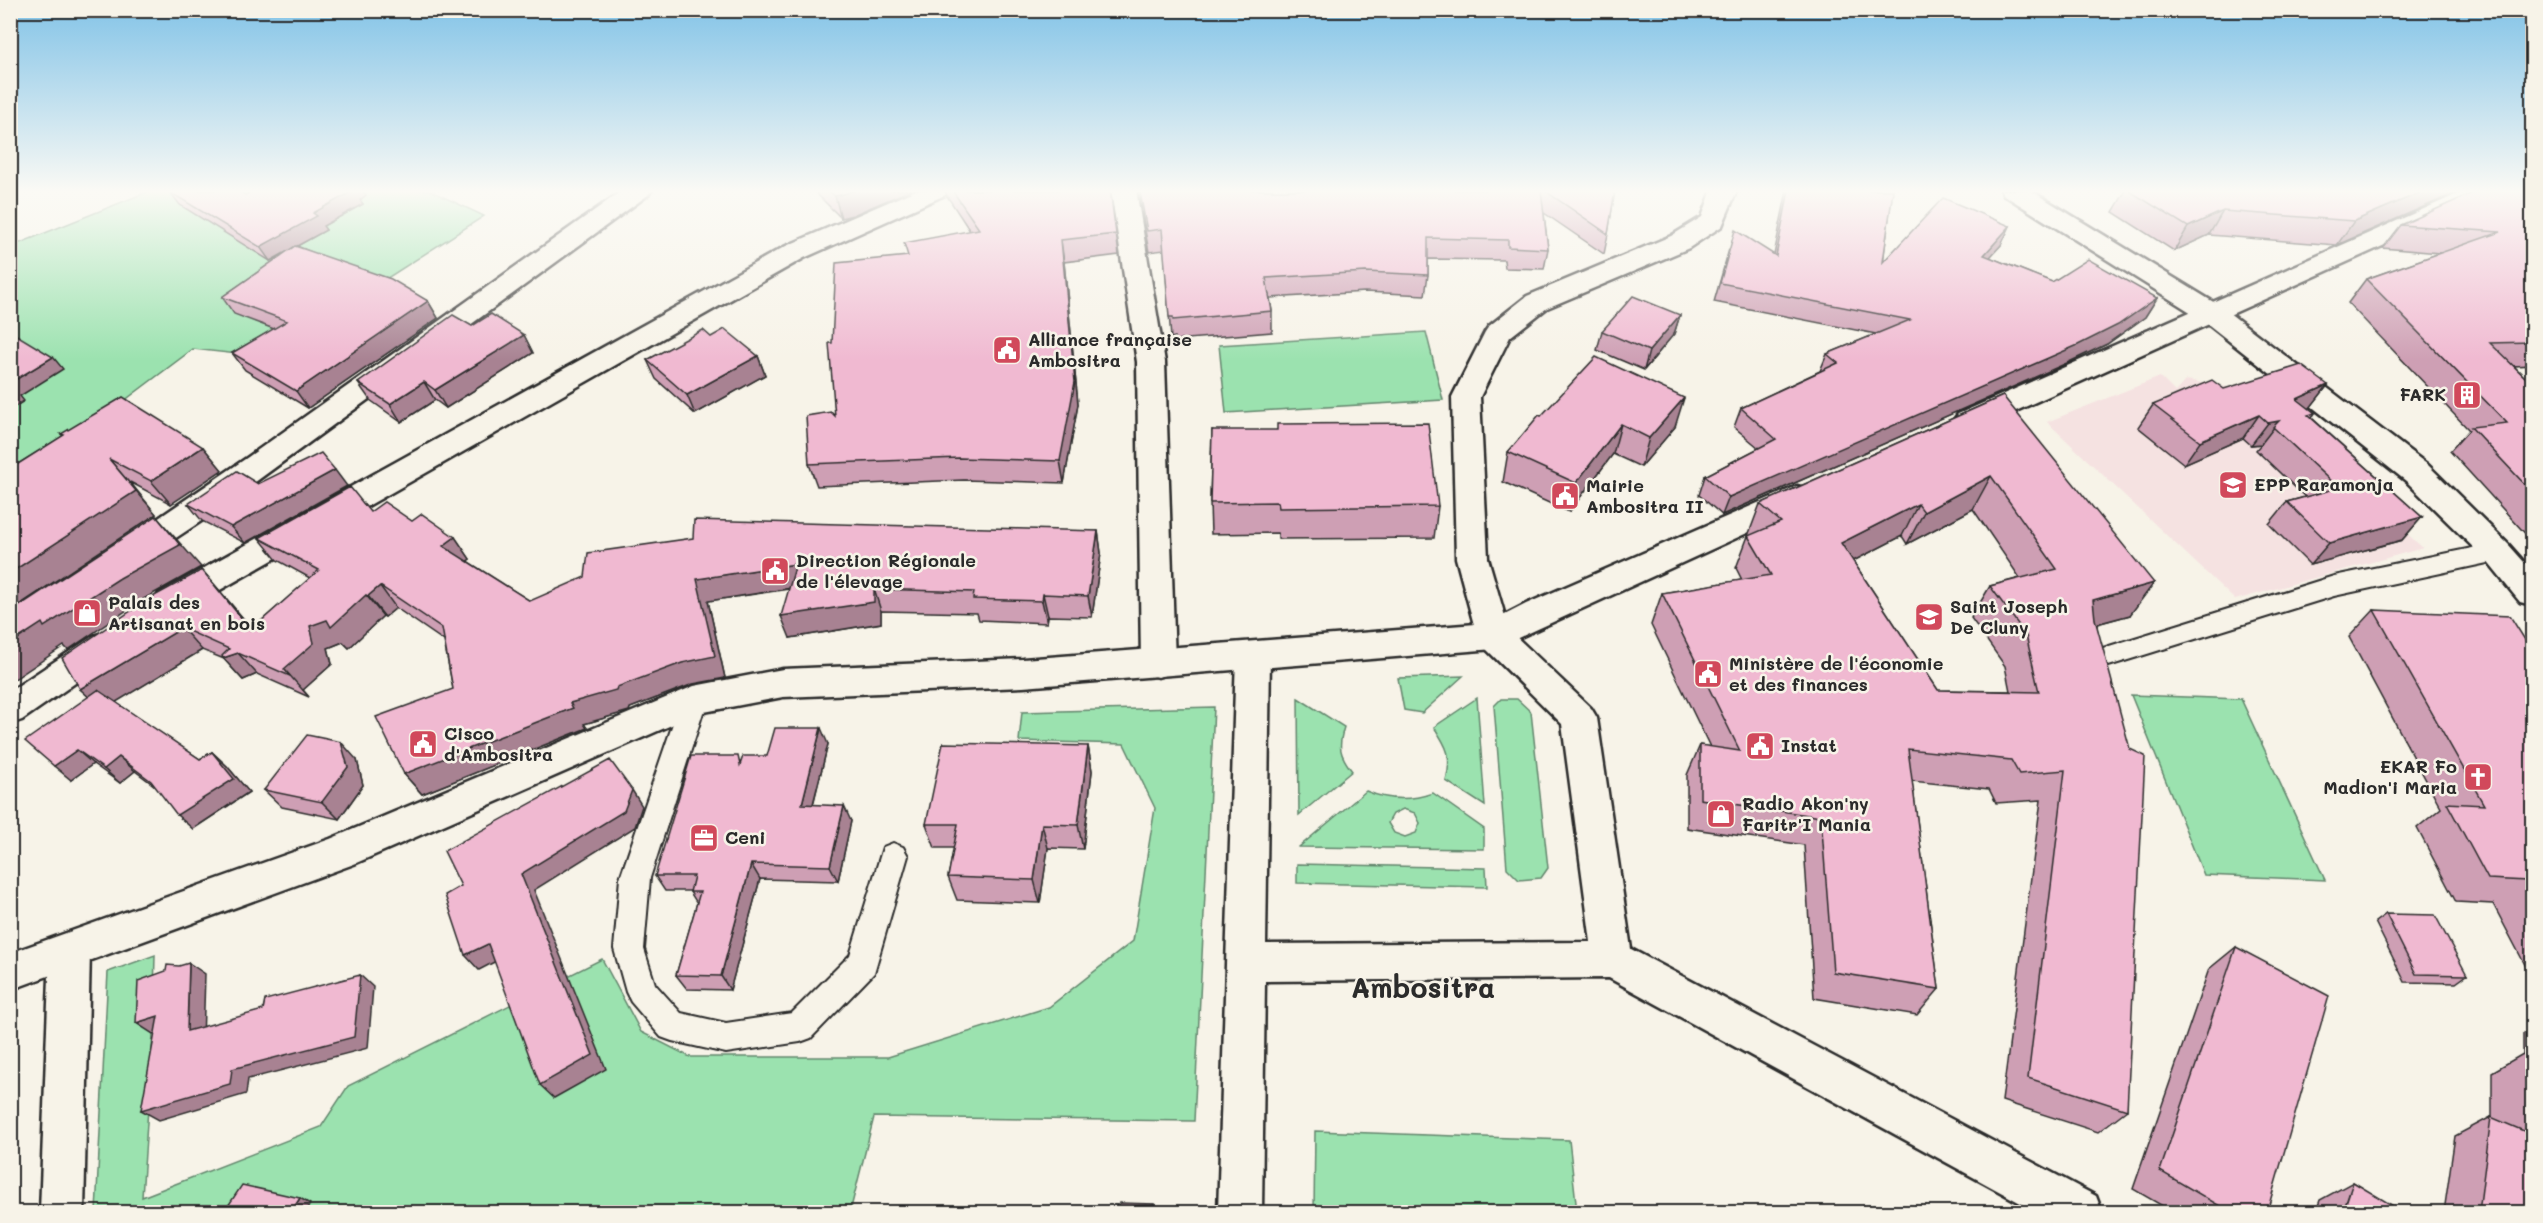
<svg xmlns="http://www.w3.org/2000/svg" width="2543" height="1223" font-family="Mali,sans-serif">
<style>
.built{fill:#f5e2e1}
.green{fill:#9be2af;stroke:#63866d;stroke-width:1.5;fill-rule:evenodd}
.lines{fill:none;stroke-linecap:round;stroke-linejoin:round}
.lane-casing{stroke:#2b2b2b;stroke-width:4}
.street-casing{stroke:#2b2b2b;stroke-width:5}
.secondary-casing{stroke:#2b2b2b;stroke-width:5}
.lane{fill:#f7f3e8;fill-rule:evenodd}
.street{fill:#f7f3e8;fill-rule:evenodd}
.secondary{fill:#f7f3e8;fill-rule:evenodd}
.wall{fill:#ce9fb4;stroke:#2b2b2b;stroke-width:1.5;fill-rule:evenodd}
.shaded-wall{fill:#a88292;stroke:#2b2b2b;stroke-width:1.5}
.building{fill:#f0b9d1;stroke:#2b2b2b;stroke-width:1.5;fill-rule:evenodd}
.labels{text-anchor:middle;stroke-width:5;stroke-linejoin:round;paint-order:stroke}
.poi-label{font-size:18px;font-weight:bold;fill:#2b2b2b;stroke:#f7f3e8;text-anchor:start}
.near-district-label{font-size:28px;font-weight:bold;fill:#2b2b2b;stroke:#f7f3e8}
</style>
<rect width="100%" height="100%" fill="#f7f3e8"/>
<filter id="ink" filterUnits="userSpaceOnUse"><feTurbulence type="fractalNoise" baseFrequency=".0167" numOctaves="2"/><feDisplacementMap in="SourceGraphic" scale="12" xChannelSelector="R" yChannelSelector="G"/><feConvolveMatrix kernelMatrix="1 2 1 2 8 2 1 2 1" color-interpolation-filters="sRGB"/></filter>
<g filter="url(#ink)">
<polygon class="built" points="2160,377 2175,392 2186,380 2246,390 2423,548 2235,600 2047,422"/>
<g class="green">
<polygon points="152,190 429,190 484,216 353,300 247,355 193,349 11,486 10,247"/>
<polygon points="1426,332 1443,400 1226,413 1219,345"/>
<polygon points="1463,676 1422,713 1404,710 1398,678"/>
<polygon points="2131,695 2241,699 2325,880 2204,875"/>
<path d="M1298,698L1344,727C1338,747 1339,754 1352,771L1299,815Z"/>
<path d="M1477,698L1485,806L1446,781C1452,756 1448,748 1434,727Z"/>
<polygon points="1501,699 1517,699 1531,712 1548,868 1541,878 1519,880 1507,868 1494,706"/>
<polygon points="1214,707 1194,1121 874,1117 850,1212 96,1212 108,972 155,955 153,1034 142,1197 321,1127 348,1086 602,959 641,1032 690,1057 888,1057 1049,1007 1133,941 1155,808 1124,744 1019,741 1022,712"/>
<path d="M1366,791C1389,801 1410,801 1433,793L1484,829V849L1299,847ZM1403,809L1415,813L1420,823L1416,833L1405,837L1394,833L1388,823L1393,814Z"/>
<polygon points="1297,864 1486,868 1487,887 1297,883"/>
<polygon points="1315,1131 1569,1140 1577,1212 1314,1212"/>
</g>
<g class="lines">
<g class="lane-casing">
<g id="lane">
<polygon points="2497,543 2506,545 2509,552 2506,559 2334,596 2099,669 2090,666 2086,659 2090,652 2334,576"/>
<polygon points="694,689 703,692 707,700 650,878 644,949 655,984 681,1013 726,1023 792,1013 850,955 883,847 893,843 903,847 908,856 874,973 811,1038 800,1042 726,1053 672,1041 661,1037 631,1002 626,992 614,949 620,878 681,700 685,692"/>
</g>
</g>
<g class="street-casing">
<g id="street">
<polygon points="623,190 652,190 648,195 206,518 141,561 130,565 119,561 114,553 119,545 248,457"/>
<polygon points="916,190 949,190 945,195 804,258 183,611 171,615 159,611 155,602 159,593 786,246"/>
<polygon points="1111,190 1136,190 1165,362 1175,663 1170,673 1158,677 1146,673 1141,663 1137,362"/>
<polygon points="1712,190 1737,190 1722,226 1689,248 1547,308 1510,337 1480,397 1488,558 1509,630 1591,708 1597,718 1631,949 2096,1196 2102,1212 2037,1212 1609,978 1265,981 1262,1212 1218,1212 1236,656 1241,646 1253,643 1265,646 1270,656 1266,944 1591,942 1562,724 1482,645 1477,636 1456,558 1452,397 1485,332 1489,326 1527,296 1671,236 1702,217"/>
<polygon points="2001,190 2030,190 2220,306 2428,465 2508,544 2532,571 2532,605 2520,602 2486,560 2406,481 2200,318 2004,195"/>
<polygon points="105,632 117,636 122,645 117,654 22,720 10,724 10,691 93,636"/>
<polygon points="70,933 84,938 90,951 84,1212 40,1212 50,951 56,938"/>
</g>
</g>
<g class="secondary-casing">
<g id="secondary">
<polygon points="2467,190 2500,190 2496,195 1978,428 1968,431 1958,428 1953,421 1958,414"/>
<polygon points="1797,486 1808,489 1812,497 1808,505 1494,649 1023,687 783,697 699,713 354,864 10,990 10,953 330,839 694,686 783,669 1023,659 1489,623 1526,604"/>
</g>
</g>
<use href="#lane" class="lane"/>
<use href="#street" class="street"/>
<use href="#secondary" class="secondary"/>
</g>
<g class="wall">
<polygon points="256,190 363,190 366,195 360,200 363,204 323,226 326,230 297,246 428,301 438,318 308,408 245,370 232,353 274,329 234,314 222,297 288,251 270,261 180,205 170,192 245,195"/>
<polygon points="813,190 911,190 853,215 841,218"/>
<polygon points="945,190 1110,190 1119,255 1064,262 1078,404 1064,483 964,480 817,486 809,464 835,416 832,343 907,256 970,231 947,196"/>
<polygon points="1173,190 1615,190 1608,234 1604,254 1544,213 1548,249 1544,269 1505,268 1504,260 1428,259 1428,275 1425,295 1365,292 1270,298 1272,311 1272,332 1175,340 1175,337 1171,338 1164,250 1149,252 1142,213 1140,192"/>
<polygon points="1787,190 1893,190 1883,262 2010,226 2001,245 1989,257 2052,282 2157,298 2145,317 2107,344 2067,363 1722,515 1699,495 1705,476 1759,448 1734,427 1741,408 1820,371 1827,354 1876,334 1714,302 1729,249 1774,255"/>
<polygon points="2126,190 2462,190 2337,245 2209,235 2174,251 2113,212"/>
<polygon points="2532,190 2532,365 2514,366 2532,384 2532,541 2450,451 2469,430 2348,303 2366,279 2440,253 2383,248 2401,225"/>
<polygon points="1680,315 1674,334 1644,370 1597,350 1602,331"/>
<polygon points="472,326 524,335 533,353 446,408 435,400 401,422 370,400 358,383"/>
<polygon points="711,337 758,356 765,375 695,414 656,379 647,360"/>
<polygon points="2328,385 2309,409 2315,413 2312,418 2422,517 2402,540 2310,565 2269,524 2287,502 2305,497 2256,450 2261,444 2251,445 2243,438 2184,464 2138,427 2153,405 2224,389"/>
<path d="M2003,396L2130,615L2097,624L2127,1110L2098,1132L2002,1101L2041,800L1996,803L1989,789L1912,781L1939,989L1917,1015L1814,998L1804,845L1687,828V775L1700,745L1710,747L1651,625L1662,593L1742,580L1736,568L1760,504ZM1973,509L2020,578L1990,586L1971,618L2005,666L2010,691L1938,690L1853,561L1902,536L1907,544Z"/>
<polygon points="1541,416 1675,427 1641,467 1613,454 1569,512 1503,482 1508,452"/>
<polygon points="1212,430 1438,506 1434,538 1278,539 1278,533 1211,534 1210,503"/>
<polygon points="61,434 203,447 222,470 171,504 130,482 156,514 10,611 10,469 63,436"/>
<polygon points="258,484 347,486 245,543 202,521 188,504"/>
<polygon points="370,512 412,521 455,537 470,559 467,561 530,601 1098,531 1101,553 1092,617 1048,616 1047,623 979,620 977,613 881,611 881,623 790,638 789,589 708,601 725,678 693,684 630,708 629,711 584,724 587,728 422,794 404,774 453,689 444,641 396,608 385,617 383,616 349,648 343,642 328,648 332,664 303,690 309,697 257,674 243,680 224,659 202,650 115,702 200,759 212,752 227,766 249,792 193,829 155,786 135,771 120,783 93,764 71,780 89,697 80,689 202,570 252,629 310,578 277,560 259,538"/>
<polygon points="2374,610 2532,651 2532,978 2493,904 2456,902 2417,828 2441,808 2349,637"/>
<polygon points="828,744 813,805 851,821 838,881 760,879 730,990 687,989 676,975 697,903 690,892 690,891 665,891 655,876 741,762"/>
<polygon points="1088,746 1092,771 1083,849 1048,848 1040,903 957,900 948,877 954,848 935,848 926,824"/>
<polygon points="357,760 363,785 339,819 282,807 264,790"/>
<polygon points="2386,914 2467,975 2456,983 2405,982 2375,922"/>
<polygon points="2236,947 2267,1212 2173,1212 2133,1189 2209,969"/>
<polygon points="2532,1028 2532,1212 2444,1212 2455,1136 2491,1117 2492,1118 2492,1072 2523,1054 2523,1034"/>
<polygon points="2353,1182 2399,1212 2316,1212 2320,1200"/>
</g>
<g class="shaded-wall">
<polygon points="351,190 363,190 366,195 360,200 363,204 323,226 326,230 270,261 260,247 313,213"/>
<polygon points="855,190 911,190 853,215 841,218 835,196"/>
<polygon points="2426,190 2462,190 2337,245 2354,221"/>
<polygon points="2223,211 2209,235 2174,251 2188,227"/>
<polygon points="2010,226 2001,245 1975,274 1984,255"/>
<polygon points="1061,240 1064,262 1078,404 1064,483 1060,461"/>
<polygon points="2157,298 2145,317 2107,344 2067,363 1722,515 1729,497"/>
<polygon points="428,301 438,318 308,408 296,391"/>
<polygon points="1680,315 1674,334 1644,370 1649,351"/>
<polygon points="524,335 533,353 446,408 435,390"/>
<polygon points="758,356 765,375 695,414 687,395"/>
<polygon points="53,357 63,369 20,396 24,401 10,410 10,383"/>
<polygon points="424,382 435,400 401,422 390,404"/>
<polygon points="2328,385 2310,408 2280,422 2297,399"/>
<polygon points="1684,398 1675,427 1641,467 1649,438"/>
<polygon points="2259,415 2243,438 2184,464 2200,441"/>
<polygon points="2279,421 2261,444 2251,445 2268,423"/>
<polygon points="1621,424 1613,454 1569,512 1576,483"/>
<polygon points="203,447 222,470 171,504 151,481"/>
<polygon points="109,459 156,514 10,611 10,573"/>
<polygon points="335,470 347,486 245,543 231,527"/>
<polygon points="1991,476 1973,509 1907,544 1924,512"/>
<polygon points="1918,504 1902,536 1826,575 1841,543"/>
<polygon points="156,516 201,567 142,600 68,650 64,646 10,682 10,644"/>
<polygon points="2422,517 2402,540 2310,565 2329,543"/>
<polygon points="1098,531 1101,553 1092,617 1088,596"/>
<polygon points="455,537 470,559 458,568 443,546"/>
<polygon points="796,564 804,586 708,601 725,678 693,684 630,708 629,711 584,724 587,728 422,794 404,774 570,703 617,687 697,579"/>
<polygon points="202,570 221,592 271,651 251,630"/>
<polygon points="2154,583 2130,615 2070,631 2093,600"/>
<polygon points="380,586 396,608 385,617 368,596"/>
<polygon points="874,589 881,611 881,623 790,638 781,616"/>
<polygon points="1043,594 1048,616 1047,623 1042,601"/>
<polygon points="366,595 383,616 349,648 343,642 328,648 332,664 303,690 309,697 284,669 310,626"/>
<polygon points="182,628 202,650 103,710 80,689"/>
<polygon points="238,653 257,674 243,680 223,658"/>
<polygon points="821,728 828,744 809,820 802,804"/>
<polygon points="341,742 357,760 363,785 339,819 322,802"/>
<polygon points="1088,746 1092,771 1083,849 1078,825"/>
<polygon points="77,750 93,764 71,780 54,766"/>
<polygon points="212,752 227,766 249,792 193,829 177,815"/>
<polygon points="119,757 135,771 120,783 104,769"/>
<polygon points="632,790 642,806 635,827 534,890 606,1069 554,1098 540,1085 521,874"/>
<polygon points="844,806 851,821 838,881 830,866"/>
<polygon points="1042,824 1048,848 1040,903 1034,880"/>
<polygon points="751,864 760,879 730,990 721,976"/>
<polygon points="488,944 502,958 479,970 465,955"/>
<polygon points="189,963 205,974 203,1042 187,1031"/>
<polygon points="360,975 373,987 368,1048 248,1079 246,1094 159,1120 141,1110 232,1069"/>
<polygon points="158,1016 174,1027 153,1034 136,1023"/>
<polygon points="300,1198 310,1204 305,1212 291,1212"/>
</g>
<g class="building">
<polygon points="174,190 236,190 245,195 256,190 355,190 313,213 317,216 260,247 170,192"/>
<polygon points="828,190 855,190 847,193 835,196"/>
<polygon points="952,190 1110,190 1116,234 1061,240 1075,382 1060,461 959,458 809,464 806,416 831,412 835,416 829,343 832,343 836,263 908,256 904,243 979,229"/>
<polygon points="1175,190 1541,190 1548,249 1508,247 1508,240 1428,238 1428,275 1366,272 1266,278 1272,311 1173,320 1173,317 1169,317 1162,229 1147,231 1140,192"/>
<polygon points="1544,190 1615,190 1608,234"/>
<polygon points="1789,190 1893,190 1883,262 1943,198 2010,226 1984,255 2052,282 2088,259 2157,298 2118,325 2078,345 1729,497 1705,476 1776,439 1741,408 1838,363 1827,354 1910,320 1720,283 1735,230 1776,256"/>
<polygon points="2128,190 2426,190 2354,221 2223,211 2188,227"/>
<polygon points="2479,190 2532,190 2532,342 2490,343 2532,384 2532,492 2471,427 2507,423 2366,279 2500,232 2401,225"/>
<polygon points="295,246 391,279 428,301 296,391 232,353 287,321 222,297"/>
<polygon points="1633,296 1680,315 1649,351 1602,331"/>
<polygon points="491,314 524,335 435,390 424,382 390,404 358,383 453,315 472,326"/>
<polygon points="725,329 758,356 687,395 647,360 703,330 711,337"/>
<polygon points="10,331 53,357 10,383"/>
<polygon points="1596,357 1684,398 1649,438 1621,424 1576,483 1508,452 1539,415 1541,416"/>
<polygon points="2301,365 2328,385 2297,399 2315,413 2308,415 2422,517 2329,543 2287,502 2338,488 2273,427 2279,421 2268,423 2259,415 2200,441 2153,405 2212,380 2224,389"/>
<path d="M2003,396L2154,583L2093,600L2095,619L2130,749L2145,756L2127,1110L2028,1078L2065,770L2019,774L2011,760L1908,749L1939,989L1833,972L1821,817L1700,799V745L1740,751L1662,593L1771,575L1748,536L1781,522L1760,504ZM1991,476L2057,569L1990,586L2026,635L2039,692L1938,690L1841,543L1918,504L1924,512Z"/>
<polygon points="123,397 203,447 151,481 109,459 136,491 10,573 10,469 64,435 61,434"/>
<polygon points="1428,423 1438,506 1279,508 1278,502 1210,503 1212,430 1277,430 1277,424"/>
<polygon points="321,453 335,470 231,527 188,504 237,471 258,484"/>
<polygon points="350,487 370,512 384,502 412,521 422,514 455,537 443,546 530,601 585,577 588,553 693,538 694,520 1098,531 1088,596 1043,594 1042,601 973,599 974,592 874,589 874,602 781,616 796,564 697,579 715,656 682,663 617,687 616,690 570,703 573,708 404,774 376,717 453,689 442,628 380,586 368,596 366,595 331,627 327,620 310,626 314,643 284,669 290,676 238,653 223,658 222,656 229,649 182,628 80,689 62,658 147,600 202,570 251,630 319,570 259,538"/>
<polygon points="156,516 180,545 120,578 44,627 42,623 10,644 10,612"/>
<polygon points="2374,610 2510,616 2532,651 2532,891 2527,881 2488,879 2447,803 2484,805"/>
<polygon points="98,690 200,759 212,752 234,779 177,815 151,781 119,757 104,769 77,750 54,766 25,741"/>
<polygon points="775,728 821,728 802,804 844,806 830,866 751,864 721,976 676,975 700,892 690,892 694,876 655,876 691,756 738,756 740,765 743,756 767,756"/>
<polygon points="307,735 341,742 348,767 322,802 264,790"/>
<polygon points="943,743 1088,746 1078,825 1042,824 1034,880 948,877 958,824 926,824"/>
<polygon points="610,760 632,790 624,811 521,874 593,1055 540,1085 488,944 465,955 445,895 461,886 444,851"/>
<polygon points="2386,914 2435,915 2467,975 2416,974"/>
<polygon points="2236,947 2329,996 2267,1212 2230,1212 2160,1171"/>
<polygon points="189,963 187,1031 263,1010 265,1000 360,975 354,1037 232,1069 230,1084 141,1110 158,1016 136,1023 138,981 166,971 167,965 179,966"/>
<polygon points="2528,1051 2532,1053 2532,1212 2479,1212 2491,1117 2531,1134"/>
<polygon points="2353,1182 2400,1210 2399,1212 2343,1212"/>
<polygon points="242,1185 300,1198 291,1212 224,1212"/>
<polygon points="1119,1203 1154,1204 1153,1212 1118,1212"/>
</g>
</g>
<linearGradient id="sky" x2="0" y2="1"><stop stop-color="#82c3e7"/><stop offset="0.53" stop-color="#fbfaf5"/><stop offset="1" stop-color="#fbfaf5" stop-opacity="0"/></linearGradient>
<rect width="2543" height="361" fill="url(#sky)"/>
<defs>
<g id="civic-square" transform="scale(1.5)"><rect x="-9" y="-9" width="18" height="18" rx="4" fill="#d1495b" stroke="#f7f3e8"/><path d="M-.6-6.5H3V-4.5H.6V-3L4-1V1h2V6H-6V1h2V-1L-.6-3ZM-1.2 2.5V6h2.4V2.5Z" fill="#fff"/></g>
<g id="building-square" transform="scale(1.5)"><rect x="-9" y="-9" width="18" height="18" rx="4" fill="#d1495b" stroke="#f7f3e8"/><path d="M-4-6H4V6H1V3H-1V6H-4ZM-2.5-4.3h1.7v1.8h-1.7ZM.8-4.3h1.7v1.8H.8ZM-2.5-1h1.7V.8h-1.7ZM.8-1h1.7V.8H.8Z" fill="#fff"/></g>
<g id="school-square" transform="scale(1.5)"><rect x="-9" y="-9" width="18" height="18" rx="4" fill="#d1495b" stroke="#f7f3e8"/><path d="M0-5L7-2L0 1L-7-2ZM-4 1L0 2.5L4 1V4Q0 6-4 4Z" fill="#fff"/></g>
<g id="shop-square" transform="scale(1.5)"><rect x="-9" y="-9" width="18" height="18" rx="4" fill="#d1495b" stroke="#f7f3e8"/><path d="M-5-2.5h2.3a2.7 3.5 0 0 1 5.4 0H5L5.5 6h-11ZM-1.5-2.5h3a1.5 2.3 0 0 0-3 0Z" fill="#fff"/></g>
<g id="church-square" transform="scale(1.5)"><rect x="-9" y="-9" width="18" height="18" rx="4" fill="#d1495b" stroke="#f7f3e8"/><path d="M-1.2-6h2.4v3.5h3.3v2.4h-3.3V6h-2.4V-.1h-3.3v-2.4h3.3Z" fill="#fff"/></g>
<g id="office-square" transform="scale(1.5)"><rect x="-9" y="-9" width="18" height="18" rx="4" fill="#d1495b" stroke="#f7f3e8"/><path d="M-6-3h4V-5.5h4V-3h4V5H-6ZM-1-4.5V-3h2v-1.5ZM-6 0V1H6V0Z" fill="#fff"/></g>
</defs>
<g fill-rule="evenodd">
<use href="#civic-square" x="1007" y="350"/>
<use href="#building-square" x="2467" y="395"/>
<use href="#school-square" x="2233" y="485"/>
<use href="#civic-square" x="1565" y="496"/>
<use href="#civic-square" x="775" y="571"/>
<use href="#shop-square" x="87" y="613"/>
<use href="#school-square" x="1929" y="617"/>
<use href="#civic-square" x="1708" y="674"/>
<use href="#civic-square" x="423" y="744"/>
<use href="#civic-square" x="1760" y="746"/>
<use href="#church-square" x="2478" y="777"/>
<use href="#shop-square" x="1721" y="814"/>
<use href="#office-square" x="704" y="838"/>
</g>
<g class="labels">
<g class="poi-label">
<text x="1028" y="346">Alliance française<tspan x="1028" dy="21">Ambositra</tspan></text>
<text x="2446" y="401" text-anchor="end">FARK</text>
<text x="2254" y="491">EPP Raramonja</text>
<text x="1586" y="492">Mairie<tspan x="1586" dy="21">Ambositra II</tspan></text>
<text x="796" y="567">Direction Régionale<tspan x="796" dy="21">de l'élevage</tspan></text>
<text x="108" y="609">Palais des<tspan x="108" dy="21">Artisanat en bois</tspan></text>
<text x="1950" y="613">Saint Joseph<tspan x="1950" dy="21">De Cluny</tspan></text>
<text x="1729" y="670">Ministère de l'économie<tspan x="1729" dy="21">et des finances</tspan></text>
<text x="444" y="740">Cisco<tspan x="444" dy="21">d'Ambositra</tspan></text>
<text x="1781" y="752">Instat</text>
<text x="2457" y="773" text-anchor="end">EKAR Fo<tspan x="2457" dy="21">Madion'i Maria</tspan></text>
<text x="1742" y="810">Radio Akon'ny<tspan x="1742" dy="21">Faritr'I Mania</tspan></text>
<text x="725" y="844">Ceni</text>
</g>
<g class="near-district-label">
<text x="1423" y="998">Ambositra</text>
</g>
</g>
<rect width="2543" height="1223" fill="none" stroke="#f7f3e8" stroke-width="36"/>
<rect x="18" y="18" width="2507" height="1187" fill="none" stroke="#2b2b2b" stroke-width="2" filter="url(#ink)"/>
</svg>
